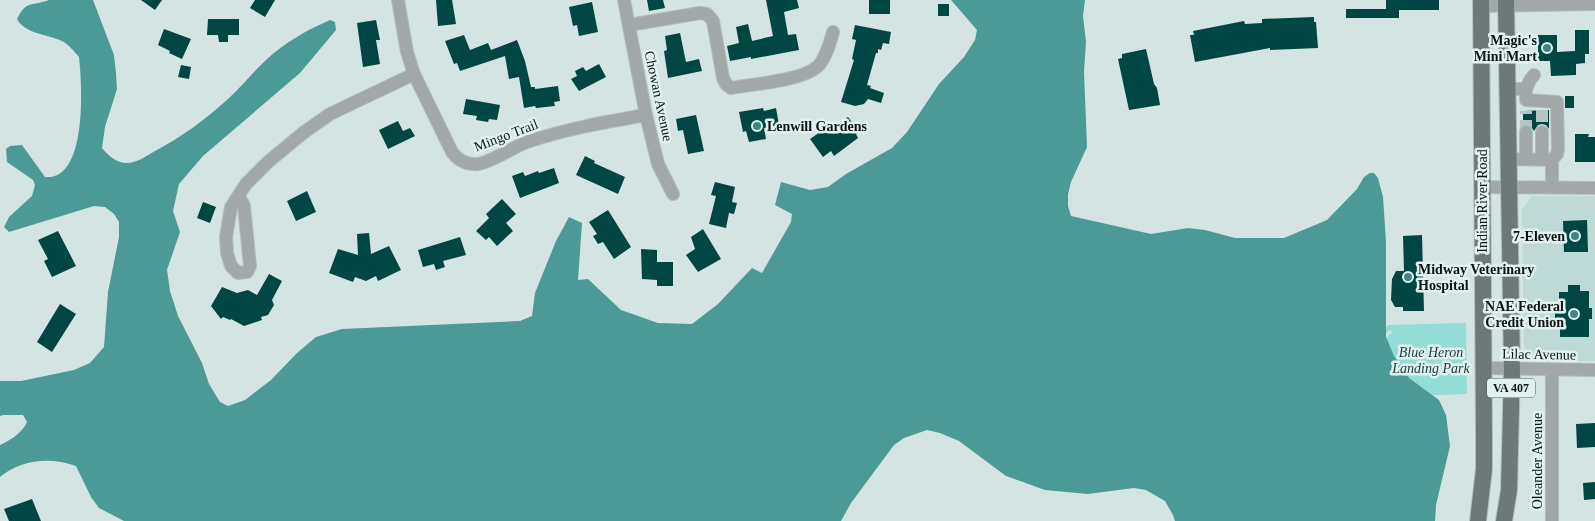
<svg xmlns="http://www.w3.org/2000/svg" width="1595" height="521" font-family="Georgia,serif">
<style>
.built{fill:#bfd9d7}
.green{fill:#94dcd6}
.water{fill:#4c9a95}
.building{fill:#004643}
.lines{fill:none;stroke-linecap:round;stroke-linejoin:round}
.minor-tunnel{stroke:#b6c5c3;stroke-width:12;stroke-dasharray:12 6;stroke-linecap:butt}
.minor-casing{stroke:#b0bebd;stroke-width:14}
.major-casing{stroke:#b0bebd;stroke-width:18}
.minor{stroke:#a1a8a7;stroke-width:12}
.major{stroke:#6d7978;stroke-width:16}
.poi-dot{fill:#408782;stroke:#e1f1f0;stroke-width:2}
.labels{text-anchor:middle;stroke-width:5;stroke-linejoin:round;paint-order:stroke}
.shield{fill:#e1f1f0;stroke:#4d5655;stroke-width:1}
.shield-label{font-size:12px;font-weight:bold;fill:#0d1313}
.poi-label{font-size:14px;font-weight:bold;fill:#0d1313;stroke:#e1f1f0;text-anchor:end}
.street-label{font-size:14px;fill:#0d1313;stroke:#e1f1f0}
.park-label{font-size:14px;font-style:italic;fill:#173d3a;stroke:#e1f1f0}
</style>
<rect width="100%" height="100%" fill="#d4e4e2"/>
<polygon class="built" points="1532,196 1595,196 1595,361 1537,361 1524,347 1522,209"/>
<polygon class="green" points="1466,323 1467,394 1384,397 1372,353 1392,332 1390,330 1357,363 1388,325"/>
<path class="water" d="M49,0H93L114,55L116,73L117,89L105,127L102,148C109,156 116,163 127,163C137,163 146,156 155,151C182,137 206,119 229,98C242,86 253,72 266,60C284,43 307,30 330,20L335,22L336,30L300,73L203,156L179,184L173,211L180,232L167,270L170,291L178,316L202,363L209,384L220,402L228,406L245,400L271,380L297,353L316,337L342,329L520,321L532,316L535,293L556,241L569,217L582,223L578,280L588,279L621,310L658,323L692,324L718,304L752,268L762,273L791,222L792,214L775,205L781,182L810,190L828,187L846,174L892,148L907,132L939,84L964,57L975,40L977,30L951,0H1085L1083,16L1086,42L1084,72L1087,147L1071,182L1068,194V206L1071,216L1151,234L1188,228L1205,230L1235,238H1284L1327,220L1357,189L1364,177L1370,173H1374L1378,178L1383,197L1386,242V337L1394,356L1409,378L1439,400L1446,415L1450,446L1436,505L1435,521H1175L1173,515L1165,501L1146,490L1134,488L1088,494L1045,490L1006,476L959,441L940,433L927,430L904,438L894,445L851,503L841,521H124L99,508L91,497L76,466C50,457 22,459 0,477V445C11,440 22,433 27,422L23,415H3L0,416V381H21L74,370L90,363L104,347L108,292L119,237V222L114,214L105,207L94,206L9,232L4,227L9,217L32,196L35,185L33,180L7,162L6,149L10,146L22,145L45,177C88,181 82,83 79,57C74,51 68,44 62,41C47,34 25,34 17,19C27,0 29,7 49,0Z"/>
<g class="building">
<polygon points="141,0 162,0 155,10"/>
<polygon points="255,0 275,0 265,17 250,8"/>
<polygon points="436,0 452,0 456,24 438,26"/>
<polygon points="647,0 663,0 665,8 649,11"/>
<polygon points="766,0 797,0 799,8 784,12 788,35 796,34 799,50 751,59 751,57 730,61 727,46 739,43 736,27 748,24 752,41 773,36"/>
<rect x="869" y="0" width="21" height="14"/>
<polygon points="1386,0 1439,0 1439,10 1399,10 1399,18 1346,18 1346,9 1386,9"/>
<polygon points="592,2 598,32 579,36 577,25 573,26 569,7"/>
<rect x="938" y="4" width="11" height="12"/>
<polygon points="1314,17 1314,22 1316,22 1318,48 1270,50 1270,48 1195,62 1190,35 1194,35 1193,31 1244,21 1245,24 1262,23 1262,19"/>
<polygon points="208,19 239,19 239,35 228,35 228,42 219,42 218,35 207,35"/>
<polygon points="376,20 380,40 376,40 380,64 363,67 357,23"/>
<polygon points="855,25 891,32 889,44 883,43 881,50 878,49 878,53 876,53 867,85 871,86 870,88 884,93 881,103 868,99 864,104 855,106 841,102 854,60 852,59 856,40 852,39"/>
<polygon points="164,29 191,39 182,59 169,53 170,51 158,45"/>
<polygon points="1575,30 1589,30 1589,54 1585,54 1585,63 1576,64 1576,75 1551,76 1550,61 1538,61 1538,35 1557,35 1557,52 1575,51"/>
<polygon points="680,33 686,62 699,59 702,71 668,78 664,51 667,50 665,36"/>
<polygon points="464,35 470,50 488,43 491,50 517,40 525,61 531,87 535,87 535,89 558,86 560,101 554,102 555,106 536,108 535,106 524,108 519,77 509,79 505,56 460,71 457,63 454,64 445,41"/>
<polygon points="1146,49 1154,84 1157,88 1160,105 1129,110 1118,59 1122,58 1122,54"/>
<polygon points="599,64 606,77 579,91 571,79 577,76 575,71 583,67 586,71"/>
<polygon points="181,65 191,67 189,79 178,77"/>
<rect x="1565" y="96" width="9" height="12"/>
<polygon points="466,99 500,105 497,120 489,119 488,122 476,120 477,116 463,114"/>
<polygon points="763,108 764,111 776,108 779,125 764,128 766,139 749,142 746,131 743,132 739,112"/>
<polygon points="1549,110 1549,129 1546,125 1542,124 1538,125 1534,131 1530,125 1523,125 1523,111"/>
<polygon points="696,115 704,151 688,154 683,130 678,131 676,119"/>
<polygon points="848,117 859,132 856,134 858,138 834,156 831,151 823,157 810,139 823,130 825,133"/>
<polygon points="398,121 403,131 410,128 415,136 388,149 379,130"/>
<polygon points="1575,134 1589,134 1588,137 1595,137 1595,162 1575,162"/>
<polygon points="585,156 595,161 594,163 625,177 618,194 576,175"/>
<polygon points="554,168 559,183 520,198 512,176 523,172 525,176 538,171 539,173"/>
<polygon points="715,182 735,187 732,202 737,203 734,214 729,213 726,228 709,224 716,196 711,195"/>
<polygon points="307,191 316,212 296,221 287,201"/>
<polygon points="502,199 516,214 506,223 513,231 497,246 489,237 486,240 476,231 489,218 486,214"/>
<polygon points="203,202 216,207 210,223 197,218"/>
<polygon points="608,210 631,247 614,259 603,242 598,244 593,236 597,234 589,222"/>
<polygon points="1587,220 1588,252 1564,252 1563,221"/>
<polygon points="703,229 721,259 698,272 686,255 695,249 691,237"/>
<polygon points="58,231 76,266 52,277 44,261 48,259 38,240"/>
<polygon points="369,233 371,254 389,246 401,270 378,281 376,276 366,281 355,277 353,282 329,273 338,249 358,255 357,234"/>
<polygon points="1422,235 1424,311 1403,311 1403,307 1395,307 1391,300 1392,279 1396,271 1404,271 1403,236"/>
<polygon points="460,237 466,255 443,261 445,267 436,270 434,264 423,267 418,250"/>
<polygon points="641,249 657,250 657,262 673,262 673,286 657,286 657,280 642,279"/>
<polygon points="269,274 282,281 272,300 274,305 268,315 261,317 262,320 244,326 231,319 230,320 223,317 221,319 211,306 222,287 237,293 248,290 257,295"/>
<polygon points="1568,285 1580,285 1580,291 1589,291 1589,308 1592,308 1592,319 1589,319 1589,337 1560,337 1560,324 1555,324 1555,304 1559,304 1559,292 1568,292"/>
<polygon points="60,304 76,314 52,352 37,342"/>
<polygon points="1595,423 1595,447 1577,448 1576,424"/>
<polygon points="1595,482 1595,499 1584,500 1583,483"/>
<polygon points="32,499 41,521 9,521 4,509"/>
</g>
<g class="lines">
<g class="minor-tunnel">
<polyline points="1542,110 1542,132"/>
<polyline points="1526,132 1526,111"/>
</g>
<g class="minor-casing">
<g id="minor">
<path d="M398,0L407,52L414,74L452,152C458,160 467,165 478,164C490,163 513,147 527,142C566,129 605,122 646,115"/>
<polyline points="624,0 646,115 658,164 673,194"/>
<polyline points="1481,6 1595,4"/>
<path d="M629,25L700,13L707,14L713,21L723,78L726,84L731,88C752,84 806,81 820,64C827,54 830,43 833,32"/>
<polyline points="1509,89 1526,89 1526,100 1557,102 1558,149 1557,154 1552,160 1552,187"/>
<polyline points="1526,89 1530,80 1534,75"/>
<polyline points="1509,159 1552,160"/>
<polyline points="1526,159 1526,132"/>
<polyline points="1542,159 1542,132"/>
<polyline points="1482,187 1595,188"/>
<polyline points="239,197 244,206 250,266 247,272 238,273 231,266 227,253 226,237 231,207 246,184 268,162 303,133 330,114 414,74"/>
<polyline points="1483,368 1595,370"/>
<polyline points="1552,370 1552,521"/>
</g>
</g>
<g class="major-casing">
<g id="major">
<polyline points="1478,521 1484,469 1484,436 1481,0"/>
<polyline points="1504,521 1509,490 1512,369 1506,0"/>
</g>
</g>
<use href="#minor" class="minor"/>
<use href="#major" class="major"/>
</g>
<g class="poi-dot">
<circle cx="1547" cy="48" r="5"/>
<circle cx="757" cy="126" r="5"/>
<circle cx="1575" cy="236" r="5"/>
<circle cx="1408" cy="277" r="5"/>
<circle cx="1574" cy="314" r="5"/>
</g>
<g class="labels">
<rect class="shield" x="1487" y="378.5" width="48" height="19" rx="4"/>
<g class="shield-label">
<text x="1511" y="392">VA 407</text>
</g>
<g class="poi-label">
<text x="1537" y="45">Magic's<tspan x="1537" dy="16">Mini Mart</tspan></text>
<text x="767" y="131" text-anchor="start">Lenwill Gardens</text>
<text x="1565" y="241">7-Eleven</text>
<text x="1418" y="274" text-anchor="start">Midway Veterinary<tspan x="1418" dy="16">Hospital</tspan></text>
<text x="1564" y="311">NAE Federal<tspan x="1564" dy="16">Credit Union</tspan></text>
</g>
<g class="street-label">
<text transform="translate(659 96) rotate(78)" y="5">Chowan Avenue</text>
<text transform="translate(506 135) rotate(-21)" y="5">Mingo Trail</text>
<text transform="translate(1482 201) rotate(-90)" y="5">Indian River Road</text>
<text transform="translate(1539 354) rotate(1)" y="5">Lilac Avenue</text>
<text transform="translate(1537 461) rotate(-90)" y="5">Oleander Avenue</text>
</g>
<g class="park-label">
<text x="1431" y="357">Blue Heron<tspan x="1431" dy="16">Landing Park</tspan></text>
</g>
</g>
</svg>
